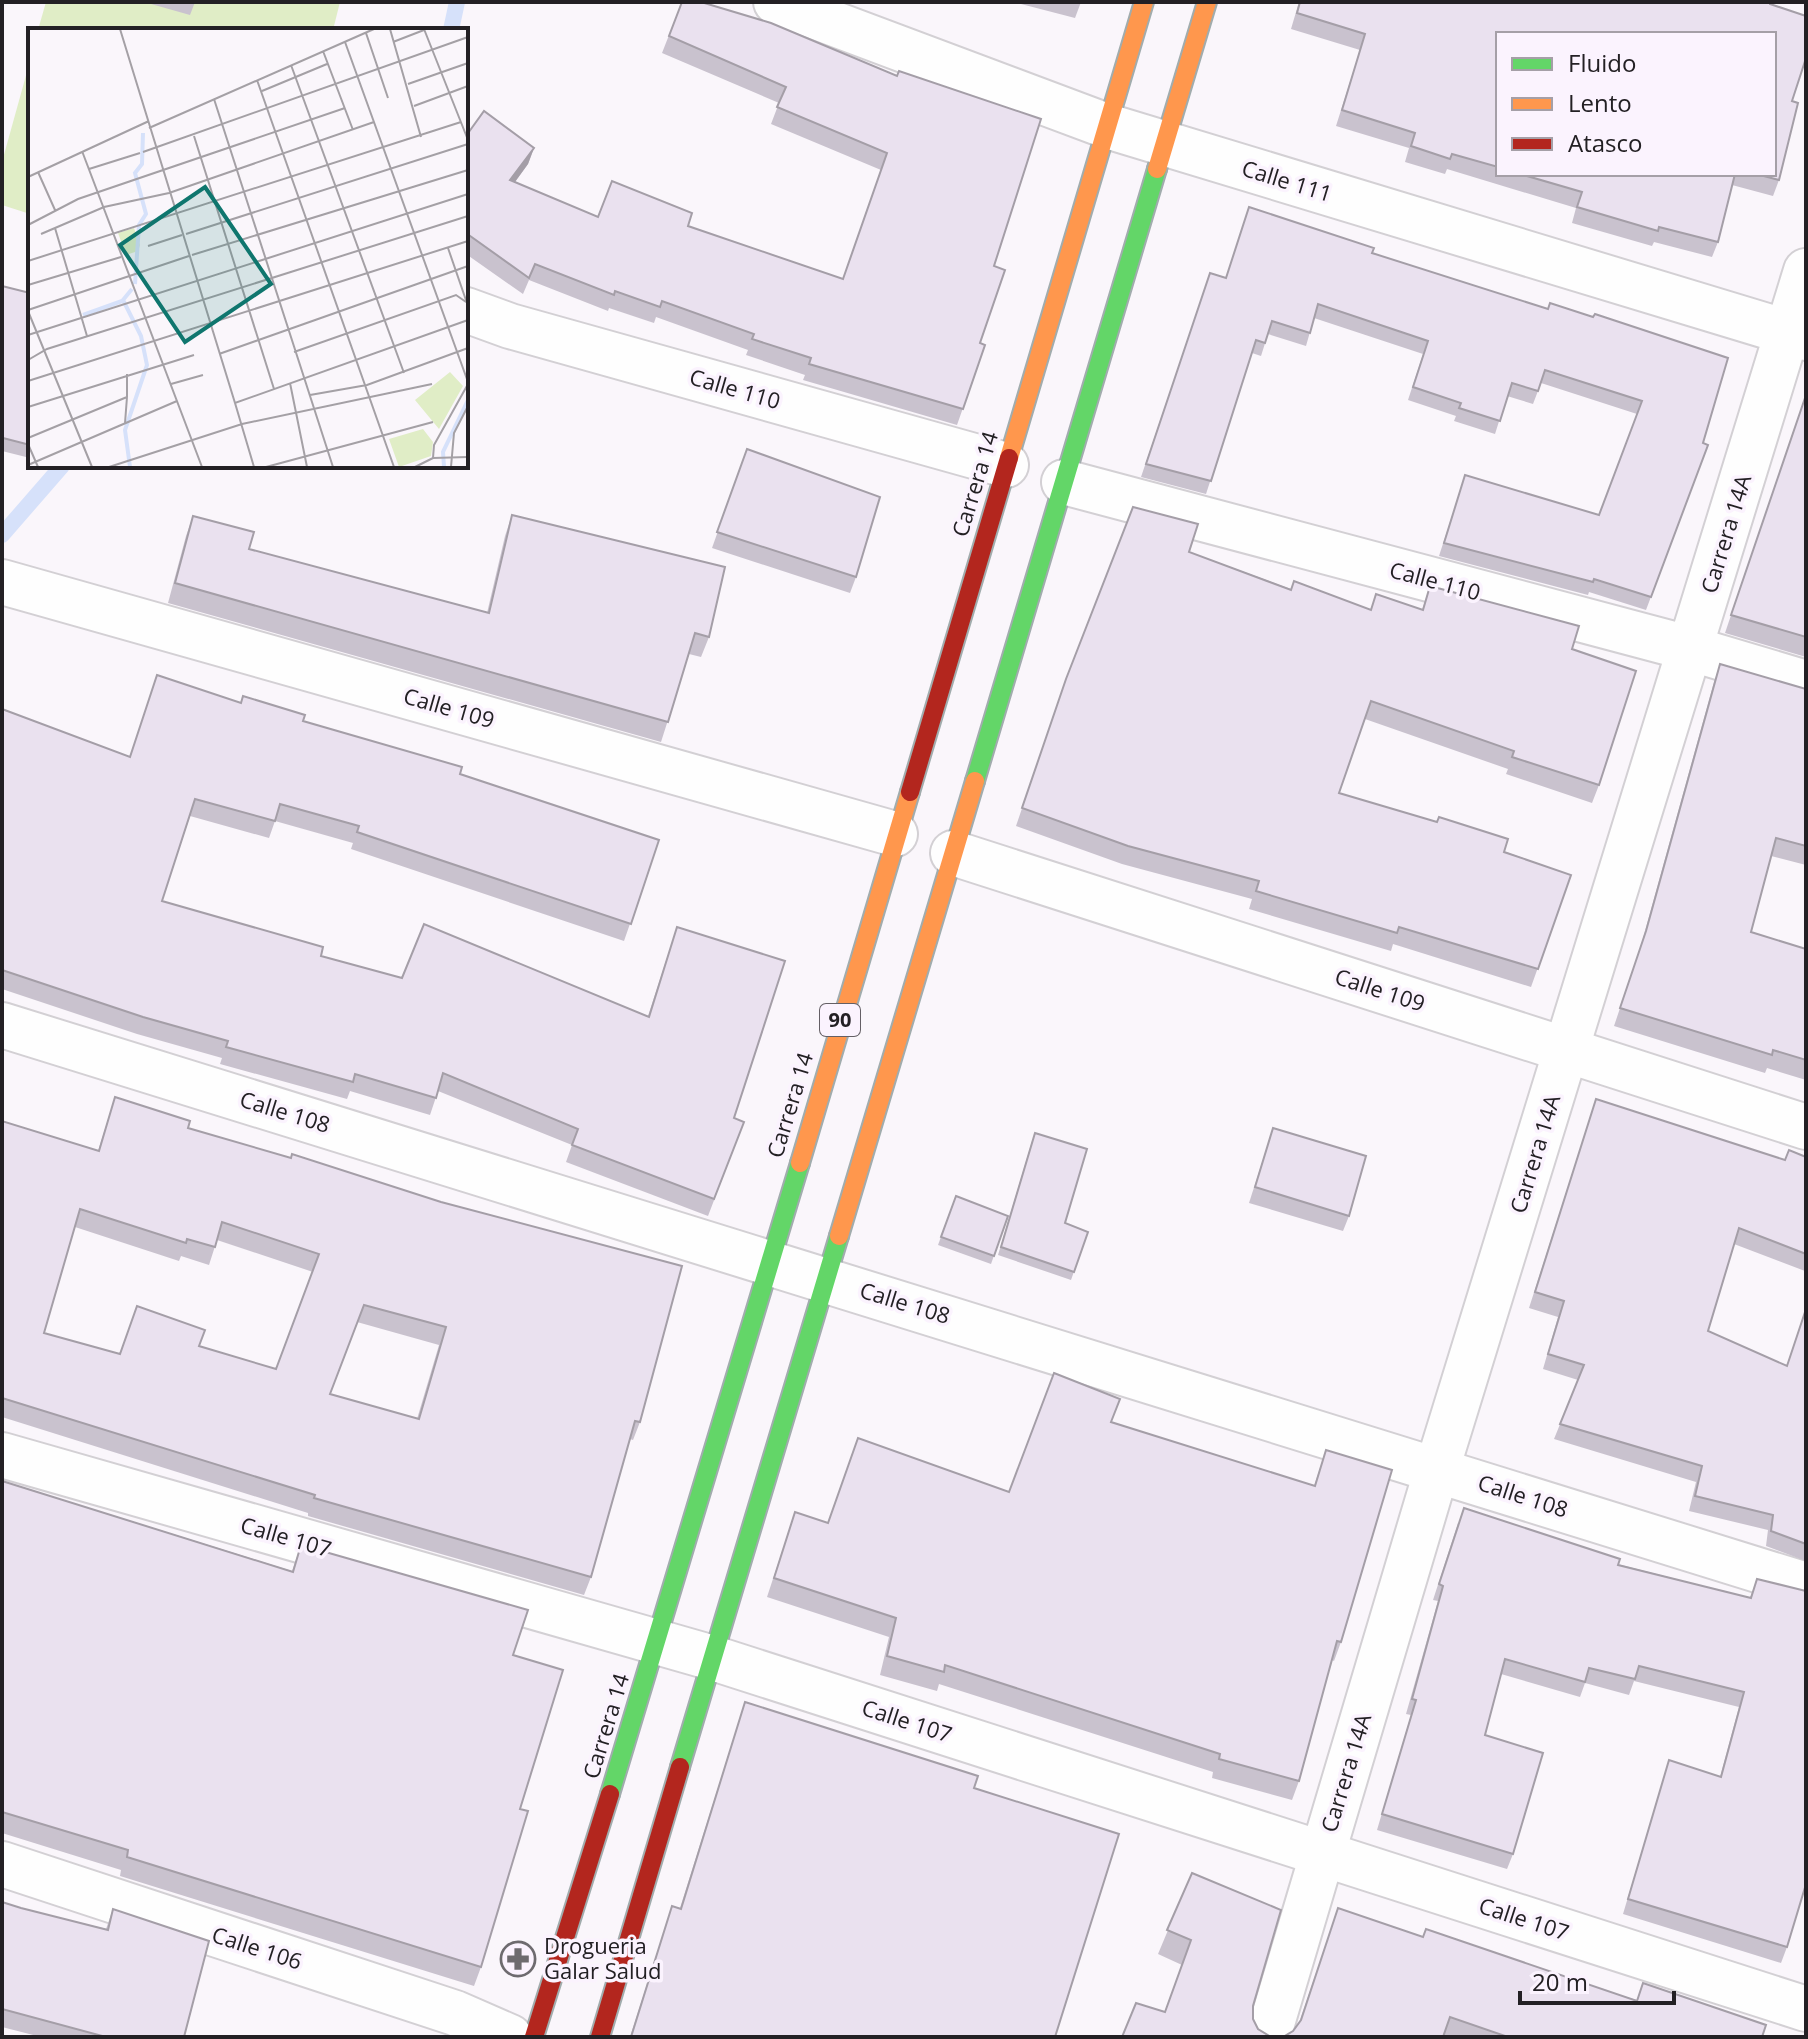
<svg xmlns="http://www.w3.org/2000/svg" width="1808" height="2039" font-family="'Open Sans',sans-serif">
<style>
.green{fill:#e0edc6}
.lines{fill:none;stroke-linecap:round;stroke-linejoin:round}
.stream{stroke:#d6e1fa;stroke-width:16}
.street-casing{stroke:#d3d0d4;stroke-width:48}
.fast-casing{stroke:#a1acad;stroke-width:22}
.slow-casing{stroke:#a1acad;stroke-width:22}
.jam-casing{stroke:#a1acad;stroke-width:22}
.street{stroke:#fefefe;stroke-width:44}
.fast{stroke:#63d668;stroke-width:18}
.slow{stroke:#ff974d;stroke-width:18}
.jam{stroke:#b3261e;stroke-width:18}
.wall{fill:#c9c2ce;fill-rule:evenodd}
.shaded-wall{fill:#a49ea7}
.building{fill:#eae1ef;stroke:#a49ea7;stroke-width:2;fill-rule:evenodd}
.labels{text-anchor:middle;stroke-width:7;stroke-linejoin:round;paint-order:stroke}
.shield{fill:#fbf3fe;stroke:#645f65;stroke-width:2}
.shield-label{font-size:20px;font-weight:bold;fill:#232024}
.street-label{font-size:22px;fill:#232024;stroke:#fbf3fe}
.poi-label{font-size:22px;fill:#232024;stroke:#fbf3fe;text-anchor:start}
.inset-river{fill:none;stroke:#d6e1fa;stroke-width:4}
.inset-road{fill:none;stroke:#a4a0a5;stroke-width:2}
.view{fill:#0f766e;fill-opacity:0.15;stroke:#0f766e;stroke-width:4}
.inset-edge{fill:none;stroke:#232024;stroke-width:4}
</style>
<rect width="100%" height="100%" fill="#faf6fb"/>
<g class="green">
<polygon points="46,2 340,2 333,30 38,30"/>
<polygon points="30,61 30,214 2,205 2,162"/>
</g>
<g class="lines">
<g class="stream">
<polyline points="451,30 457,2"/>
<polyline points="2,535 62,466"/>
</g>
<g class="street-casing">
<g id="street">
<polyline points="776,2 1107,126 1806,338"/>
<polyline points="466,310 510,326 1006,465"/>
<polyline points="1064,482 1692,649 1806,683"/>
<polyline points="2,582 895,834"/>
<polyline points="953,853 1806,1127"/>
<polyline points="2,1025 1806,1585"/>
<polyline points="2,1455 713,1658 1806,2009"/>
<polyline points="2,1864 455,2013 510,2037"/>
<polyline points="1268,2037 1437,1469 1806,271"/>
</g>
</g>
<g class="fast-casing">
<g id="fast">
<polyline points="975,781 1157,169"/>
<polyline points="680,1767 839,1236"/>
<polyline points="610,1794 800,1163"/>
</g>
</g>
<g class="slow-casing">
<g id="slow">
<polyline points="1157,169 1207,2"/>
<polyline points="1009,458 1144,2"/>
<polyline points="800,1163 910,792"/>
<polyline points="839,1236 975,781"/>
</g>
</g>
<g class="jam-casing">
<g id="jam">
<polyline points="910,792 1009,458"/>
<polyline points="534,2037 610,1794"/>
<polyline points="600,2037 680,1767"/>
</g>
</g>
<use href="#street" class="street"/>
<use href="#fast" class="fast"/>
<use href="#slow" class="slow"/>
<use href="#jam" class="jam"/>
</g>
<g class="wall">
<polygon points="144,2 195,2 190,15"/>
<polygon points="682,2 771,23 994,266 980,343 985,345 957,425 803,380 805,375 746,355 748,350 656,317 654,323 609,308 608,311 529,280 523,294 466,254 466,136 534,148 528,164 515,182 598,217 688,226 843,279 881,170 771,124 779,103 662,53"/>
<polygon points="1022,2 1081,2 1075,18 1021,4"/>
<path d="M1299,2H1770L1792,101L1779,180L1773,196L1732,185L1718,242L1712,257L1654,242L1652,246L1572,223L1576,208L1447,169L1445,174L1405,162L1409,148L1336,126L1360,50L1291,29ZM1498,34L1774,174H1498Z"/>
<polygon points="1372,253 1548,309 1703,443 1708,445 1646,610 1589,592 1588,595 1439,556 1461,488 1599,515 1637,414 1541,383 1533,404 1507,396 1495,434 1454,421 1456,416 1408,400 1423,354 1314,318 1306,346 1268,334 1261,356 1252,353 1206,494 1141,477 1210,273 1225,278"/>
<polygon points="2,286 30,293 30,458 2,451"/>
<polygon points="1806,394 1806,657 1725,633"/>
<polygon points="747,449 856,577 850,593 712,548"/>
<polygon points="512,515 709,637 701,657 689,654 661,742 168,603 186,536 193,516 249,549 487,613 505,536"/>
<polygon points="1189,552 1291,589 1371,610 1422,610 1430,586 1572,649 1599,785 1592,803 1506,774 1508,769 1365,719 1339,793 1571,875 1531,987 1393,944 1391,951 1249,909 1252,899 1122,864 1016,826 1066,679"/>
<polygon points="1720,664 1806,689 1806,865 1771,856 1751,932 1806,949 1806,1080 1767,1068 1765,1073 1614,1026 1640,949 1714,682"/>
<polygon points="157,675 240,703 303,721 460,774 659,840 624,941 351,849 353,843 275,821 269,838 190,816 162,901 321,956 402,978 648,1016 677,927 734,1118 744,1122 708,1216 566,1162 572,1145 438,1091 430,1115 350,1091 347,1099 220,1064 222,1058 137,1034 2,989 2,709 130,757"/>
<path d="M115,1097L188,1128L640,1422L633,1440L630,1439L591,1577L584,1595L308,1516V1513L2,1417V1121L98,1151ZM75,1227L179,1261L181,1256L209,1265L217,1240L313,1272L276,1369L199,1346L120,1354L44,1333ZM357,1322L439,1345L417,1419L330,1394Z"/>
<polygon points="1596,1099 1785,1160 1806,1157 1806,1267 1805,1271 1734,1244 1708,1331 1787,1366 1806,1309 1806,1561 1766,1546 1768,1530 1689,1511 1696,1482 1554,1439 1578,1380 1543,1369 1558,1317 1529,1308"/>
<polygon points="1273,1128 1349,1216 1343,1231 1249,1203"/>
<polygon points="1032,1141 1065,1223 1088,1232 1071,1280 998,1255"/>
<polygon points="956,1196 1008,1216 991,1264 938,1245"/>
<polygon points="1111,1422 1314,1486 1326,1450 1341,1642 1334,1661 1332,1660 1299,1781 1292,1800 1212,1778 1213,1772 939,1684 937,1691 880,1675 889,1637 767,1597 795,1512 828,1523 1009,1492"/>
<polygon points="2,1481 292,1571 301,1545 513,1655 520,1809 481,1967 474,1986 120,1876 121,1870 2,1833"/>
<polygon points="1458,1523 1750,1598 1757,1579 1787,1947 1781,1963 1623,1914 1669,1760 1720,1777 1739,1707 1634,1681 1629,1695 1585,1683 1580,1697 1501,1674 1485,1735 1513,1854 1507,1869 1377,1830 1411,1715 1406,1714 1438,1601 1433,1600"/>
<polygon points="745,1702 974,1788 1055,2037 630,2037 672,1906 680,1908"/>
<polygon points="1192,1873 1253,2006 1253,2019 1258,2029 1271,2037 1283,2037 1293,2031 1299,2023 1338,1908 1423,1937 1762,2037 1122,2037 1165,2012 1182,1965 1158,1954"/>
<polygon points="2,1902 21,1908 106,1929 113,1909 184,2037 41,2037 2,2027"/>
</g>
<polygon class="shaded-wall" points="534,148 528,164 504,197 510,180"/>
<g class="building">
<polygon points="682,2 701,2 771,23 897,76 899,71 1041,119 994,266 1005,270 980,343 985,345 963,409 809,364 811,358 752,339 754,334 662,301 660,307 615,291 614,295 535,264 529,278 466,233 466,136 484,111 534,148 510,180 598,217 612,181 692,213 688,226 843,279 887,153 777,107 786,87 669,36"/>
<polygon points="1300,2 1770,2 1770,4 1806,16 1806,58 1792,101 1798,103 1779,180 1756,174 1774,174 1774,34 1498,34 1498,167 1452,154 1450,159 1411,146 1415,133 1342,110 1365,34 1297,13"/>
<polygon points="1520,174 1735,174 1718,242 1659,227 1658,231 1577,207 1582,192"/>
<polygon points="1249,207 1374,248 1372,253 1548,309 1550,303 1593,317 1595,314 1728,358 1703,443 1708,445 1651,597 1594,579 1593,582 1444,543 1465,475 1599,515 1642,401 1545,370 1538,391 1512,383 1500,421 1459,408 1461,403 1413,387 1428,341 1318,304 1310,333 1272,321 1265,343 1256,340 1211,481 1146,464 1210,273 1226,278"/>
<polygon points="2,286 30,293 30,445 3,438 2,442"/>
<polygon points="1806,395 1806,637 1731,615"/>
<polygon points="747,449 880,497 856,577 717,532"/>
<polygon points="1133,507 1198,524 1189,552 1291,590 1294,581 1371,610 1376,594 1423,610 1430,586 1579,626 1572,649 1636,671 1599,785 1512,757 1514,751 1371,701 1339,793 1437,822 1439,817 1508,839 1504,852 1571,875 1538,969 1399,927 1397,933 1256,891 1259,881 1128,846 1022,808 1066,679"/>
<polygon points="512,515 725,567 709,637 695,633 668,722 175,583 193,516 254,532 249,549 489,613"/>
<polygon points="1720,664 1806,689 1806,846 1776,838 1751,932 1806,949 1806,1060 1773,1050 1772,1055 1620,1008 1646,931"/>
<polygon points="157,675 241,703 243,696 305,715 303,721 462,767 460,774 659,840 631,924 357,832 359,826 280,804 275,821 195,799 162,901 323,947 321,956 402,978 424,924 649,1017 677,927 785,961 734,1118 744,1122 714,1199 572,1145 578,1129 443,1073 436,1098 355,1074 353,1082 226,1047 228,1041 143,1017 2,970 2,709 130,757"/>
<path d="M115,1097L190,1121L188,1128L291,1158L292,1154L441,1202L682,1266L640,1422L635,1421L591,1577L314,1498L315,1495L2,1398V1121L99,1151ZM80,1209L186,1243L187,1239L215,1247L222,1222L319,1254L276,1369L199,1346L205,1330L137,1306L120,1354L44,1333ZM364,1305L446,1327L419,1419L330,1394Z"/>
<polygon points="1596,1099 1785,1160 1789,1150 1806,1157 1806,1254 1739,1228 1708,1331 1787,1366 1806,1309 1806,1544 1771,1531 1773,1515 1695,1496 1702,1466 1560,1424 1584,1365 1548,1354 1564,1301 1535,1292"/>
<polygon points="1273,1128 1366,1156 1349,1216 1255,1187"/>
<polygon points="1035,1133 1087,1149 1065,1223 1088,1232 1074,1272 1001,1247"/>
<polygon points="956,1196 1008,1216 994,1256 941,1237"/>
<polygon points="1054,1373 1120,1399 1111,1422 1315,1486 1326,1450 1392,1470 1341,1642 1337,1641 1299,1781 1219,1759 1220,1754 945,1665 944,1672 887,1656 896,1618 774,1578 795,1512 828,1523 858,1438 1009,1492"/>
<polygon points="2,1481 293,1572 301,1545 528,1610 513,1655 563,1670 520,1809 528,1811 481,1967 127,1857 128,1850 2,1812"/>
<polygon points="1464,1508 1620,1559 1618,1565 1751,1598 1757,1579 1806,1591 1806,1884 1787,1947 1628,1899 1669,1760 1721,1777 1744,1692 1639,1666 1635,1679 1589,1668 1585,1682 1505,1659 1485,1735 1543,1753 1513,1854 1382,1814 1416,1700 1412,1699 1443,1586 1439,1584"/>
<polygon points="745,1702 978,1776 974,1788 1119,1834 1055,2037 631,2037 672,1906 681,1909"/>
<polygon points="1192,1873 1281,1910 1253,2006 1253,2019 1258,2029 1271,2037 1283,2037 1293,2031 1301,2020 1338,1908 1423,1937 1426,1929 1637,2001 1643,1983 1766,2025 1762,2037 1508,2037 1450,2017 1443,2037 1122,2037 1136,2003 1165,2012 1191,1940 1167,1930"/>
<polygon points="2,1902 21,1908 108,1930 113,1909 209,1941 184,2037 106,2037 2,2009"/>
</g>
<defs>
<g id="pharmacy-ring" transform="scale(1.8)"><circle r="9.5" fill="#fbf3fe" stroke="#6e6b6f" stroke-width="1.5"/><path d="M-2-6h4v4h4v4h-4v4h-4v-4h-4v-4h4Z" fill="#6e6b6f"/></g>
</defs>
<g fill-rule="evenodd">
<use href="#pharmacy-ring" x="518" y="1959"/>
</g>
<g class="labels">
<rect class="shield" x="820" y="1004" width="40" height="32" rx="6"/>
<g class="shield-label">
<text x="840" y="1027">90</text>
</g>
<g class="street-label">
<text transform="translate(1287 181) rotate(17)" y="8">Calle 111</text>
<text transform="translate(735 389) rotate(16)" y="8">Calle 110</text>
<text transform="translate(975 484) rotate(-73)" y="8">Carrera 14</text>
<text transform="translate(1726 534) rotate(-73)" y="8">Carrera 14A</text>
<text transform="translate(1435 581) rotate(15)" y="8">Calle 110</text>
<text transform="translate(449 708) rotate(16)" y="8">Calle 109</text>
<text transform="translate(1380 990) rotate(18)" y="8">Calle 109</text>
<text transform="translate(790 1105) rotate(-73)" y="8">Carrera 14</text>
<text transform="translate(285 1112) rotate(17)" y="8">Calle 108</text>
<text transform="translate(1535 1154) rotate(-73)" y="8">Carrera 14A</text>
<text transform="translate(905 1303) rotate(17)" y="8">Calle 108</text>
<text transform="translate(1523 1496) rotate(18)" y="8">Calle 108</text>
<text transform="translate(286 1537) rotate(16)" y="8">Calle 107</text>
<text transform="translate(907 1721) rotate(18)" y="8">Calle 107</text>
<text transform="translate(606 1726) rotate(-73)" y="8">Carrera 14</text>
<text transform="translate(1346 1773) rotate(-73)" y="8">Carrera 14A</text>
<text transform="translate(1524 1919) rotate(18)" y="8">Calle 107</text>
<text transform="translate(257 1948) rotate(18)" y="8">Calle 106</text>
</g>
<g class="poi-label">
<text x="544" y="1954">Drogueria<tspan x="544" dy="25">Galar Salud</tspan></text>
</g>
</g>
<g transform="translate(28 28)">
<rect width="440" height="440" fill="#faf6fb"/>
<path d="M106,200L112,217L110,223L98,227L90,205ZM422,344L435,358L411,401L387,372ZM395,401L405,414L403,428L371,439L361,411Z" fill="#e0edc6"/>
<path class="inset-river" d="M107,256L111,197L118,186L107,145L114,136L115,105M55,287L94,273M102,439L97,402L119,337L113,308L95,272L104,261M416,439L415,424L440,372"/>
<path class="inset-road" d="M92,1L207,375L440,292M362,1L393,109M396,1L440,112M338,5L360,70M317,14L440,354M365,14L396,2M295,23L325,102M263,37L376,345M229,52L366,439M380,56L440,35M234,63L299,36M186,71L305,439M386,78L440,58M121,100L346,1M166,108L246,361M54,123L174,439M115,124L440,9M61,141L112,125M10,144L27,182M0,149L121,93M0,197L50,171L317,80M27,200L59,308M13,206L76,179L141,165L346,94M158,206L440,116M120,218L154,207M420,220L440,278M164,227L440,142M0,233L433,94M0,257L93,229M0,282L161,228M0,283L64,439M0,307L440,166M266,324L428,267L438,274M191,326L440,238M0,332L19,321L440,188M0,353L440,213M262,355L279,439M143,356L175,347M282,367L339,357L440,320M207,375L226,439M0,379L166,327M97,395L99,369M0,410L99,369V346M0,416L10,439M405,430L440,429M0,437L149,373M81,439L214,396L404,356M238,439L405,394M387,439L405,430L406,417L440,356M423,439L426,405L440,378"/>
<path class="view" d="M177,159L243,256L157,314L92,217Z"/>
<rect width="440" height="440" class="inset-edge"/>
</g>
<rect width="1808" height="2039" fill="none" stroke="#232024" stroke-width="8"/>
<rect x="1496" y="32" width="280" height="144" fill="#fbf3fe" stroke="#a59fa7" stroke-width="2"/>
<rect x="1512" y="58" width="40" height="12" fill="#63d668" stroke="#a59fa7" stroke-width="2"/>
<text x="1568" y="72" font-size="24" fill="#232024">Fluido</text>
<rect x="1512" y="98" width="40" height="12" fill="#ff974d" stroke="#a59fa7" stroke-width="2"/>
<text x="1568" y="112" font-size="24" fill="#232024">Lento</text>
<rect x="1512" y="138" width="40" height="12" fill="#b3261e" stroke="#a59fa7" stroke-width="2"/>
<text x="1568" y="152" font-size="24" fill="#232024">Atasco</text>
<path d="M1520 1991v12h154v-12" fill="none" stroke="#232024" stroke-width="4"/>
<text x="1532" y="1991" font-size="24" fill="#232024" stroke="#fbf3fe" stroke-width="6" paint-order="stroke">20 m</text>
</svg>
